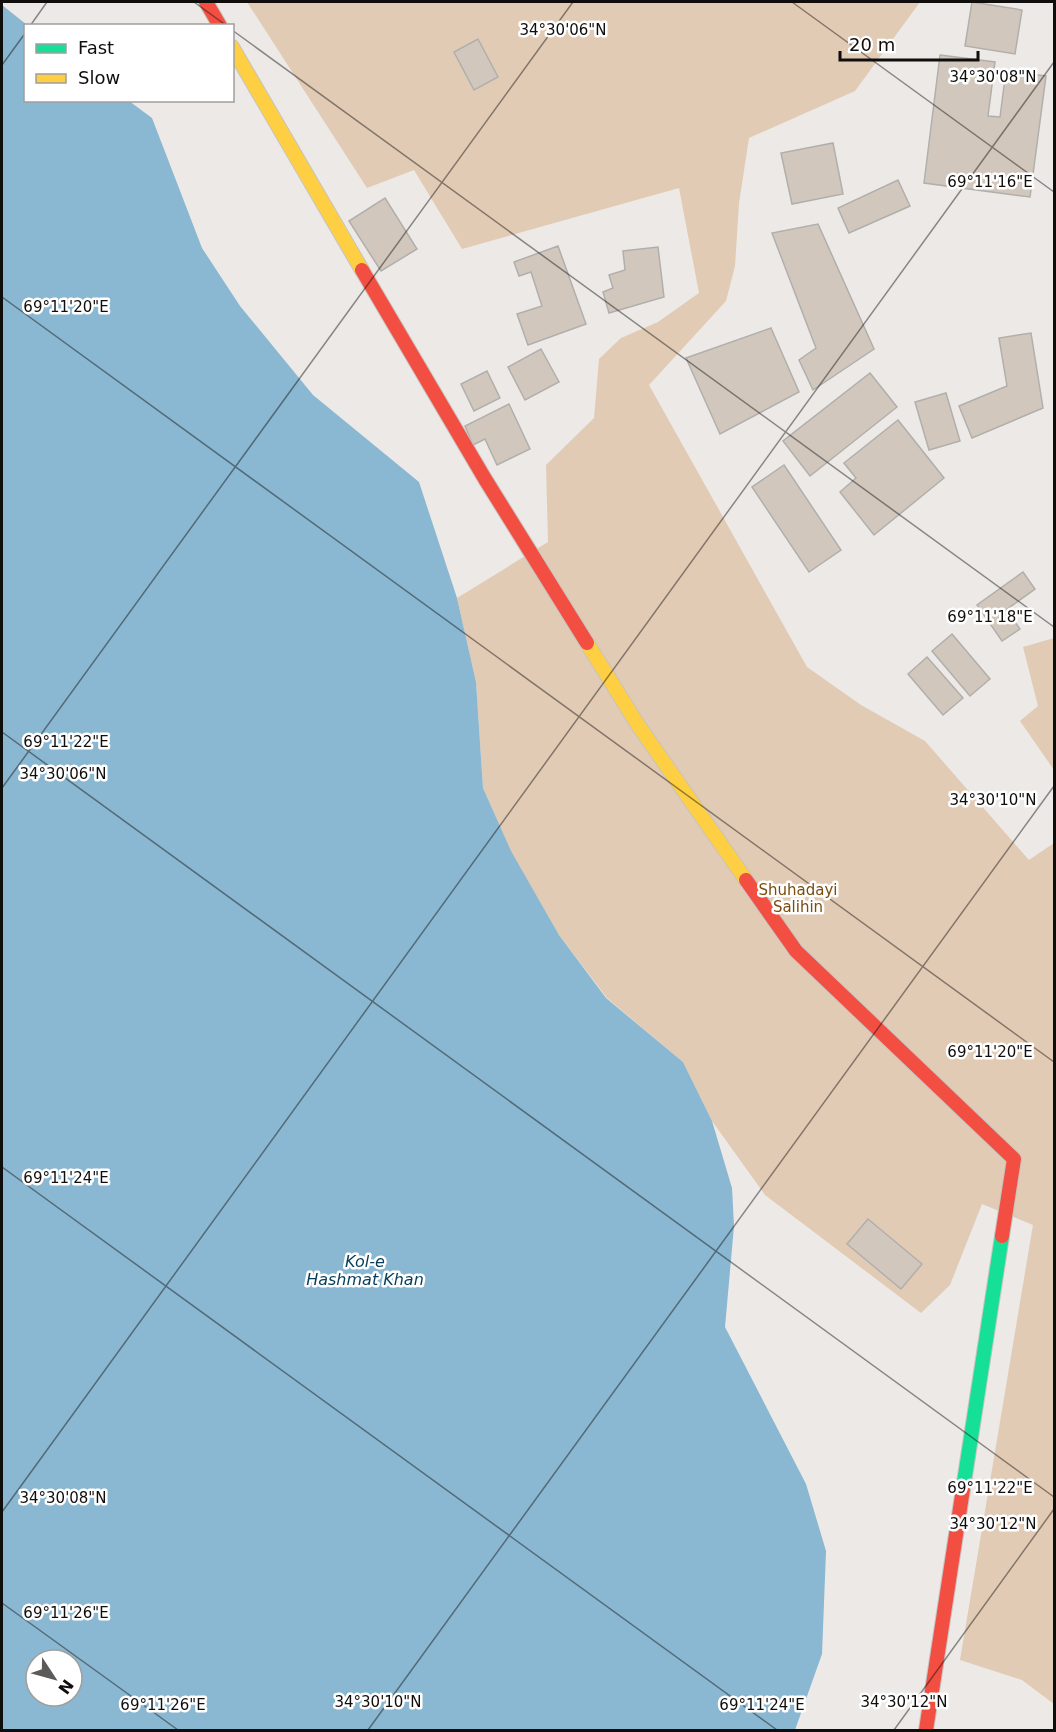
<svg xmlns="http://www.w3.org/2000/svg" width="1056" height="1732" font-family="'DejaVu Sans',sans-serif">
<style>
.green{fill:#e1cbb4}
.water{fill:#8ab7d1;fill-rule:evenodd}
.building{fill:#d2c7bc;stroke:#b1afac;stroke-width:1.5}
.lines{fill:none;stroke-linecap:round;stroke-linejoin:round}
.fast-casing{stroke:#c6c4c1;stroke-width:16}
.slow-casing{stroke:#c6c4c1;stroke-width:16}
.jam-casing{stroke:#c6c4c1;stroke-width:16}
.fast{stroke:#16e098;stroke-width:14}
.slow{stroke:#ffcf43;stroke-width:14}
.jam{stroke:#f24e42;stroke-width:14}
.ticks{fill:none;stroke:#100e0d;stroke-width:1.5;stroke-opacity:0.45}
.labels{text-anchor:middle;stroke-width:5;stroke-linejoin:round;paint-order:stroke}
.park-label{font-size:15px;fill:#7a4d0d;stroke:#fff}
.water-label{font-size:16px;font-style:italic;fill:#063e59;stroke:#fff}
.ticks-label{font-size:15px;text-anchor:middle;fill:#100e0d;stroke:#fff;stroke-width:5;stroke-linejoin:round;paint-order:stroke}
</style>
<rect width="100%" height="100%" fill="#ece9e6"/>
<g class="green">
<polygon points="247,2 920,2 855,91 749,138 739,203 735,266 726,301 649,385 807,667 861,705 925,741 1029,860 1054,843 1054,1704 1022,1680 960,1660 1033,1225 982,1204 950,1285 921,1313 765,1195 712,1121 683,1062 607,998 559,935 511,852 483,788 476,682 457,598 548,542 546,465 594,418 599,359 621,338 658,322 699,293 679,188 462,249 414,170 367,188"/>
<polygon points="1054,638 1054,770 1020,721 1038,706 1023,647"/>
</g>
<path class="water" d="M2,5L27,25L26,100L129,101L152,118L202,248L240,306L313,395L419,482L457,598L476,682L483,788L511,851L559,935L606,998L683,1062L712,1121L732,1188L734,1226L725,1327L806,1484L826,1551L822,1654L795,1730H2ZM36,1660H72V1696H36Z"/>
<g class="building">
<polygon points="972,2 1022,10 1015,54 965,46"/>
<polygon points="478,39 498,77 474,90 454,52"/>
<polygon points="940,55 995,62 988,116 1000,117 1006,71 1046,76 1030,197 924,183"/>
<polygon points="833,143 843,194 792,204 781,153"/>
<polygon points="898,180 910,206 849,233 838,208"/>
<polygon points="385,198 417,249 381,271 349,221"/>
<polygon points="818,224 874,349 813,390 799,360 816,348 772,233"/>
<polygon points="558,246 586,324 528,345 517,314 542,306 531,272 519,276 514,262"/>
<polygon points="658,247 664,297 609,313 603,292 613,288 609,275 625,270 623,251"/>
<polygon points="771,328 799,392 720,434 686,358"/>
<polygon points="1031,333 1043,408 972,438 959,406 1007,386 999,338"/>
<polygon points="541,349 559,382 525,400 508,367"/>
<polygon points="487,371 500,398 474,411 461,384"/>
<polygon points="870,373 897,407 810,476 783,441"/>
<polygon points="946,393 960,441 929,450 915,402"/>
<polygon points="509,404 530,449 497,465 485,439 473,445 465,426"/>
<polygon points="898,420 944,478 874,535 840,492 856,478 844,463"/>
<polygon points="784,465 841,550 809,572 752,487"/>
<polygon points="1023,572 1035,589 1006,610 1020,629 1002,641 977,605"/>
<polygon points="952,634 990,679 970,696 932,651"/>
<polygon points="927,657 963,698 943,715 908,674"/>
<polygon points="868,1219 922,1264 901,1289 847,1244"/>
</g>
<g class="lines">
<g class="fast-casing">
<polyline id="fast" points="963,1489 1002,1236"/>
</g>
<g class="slow-casing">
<g id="slow">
<polyline points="232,47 362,270"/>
<polyline points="587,643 638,725 746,880"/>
</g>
</g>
<g class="jam-casing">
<g id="jam">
<polyline points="206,2 220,26"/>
<polyline points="362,270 485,479 587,643"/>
<polyline points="746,880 796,951 1014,1159 1002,1236"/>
<polyline points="926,1730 963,1489"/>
</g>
</g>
<use href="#fast" class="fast"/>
<use href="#slow" class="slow"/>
<use href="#jam" class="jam"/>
</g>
<path class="ticks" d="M194,2L227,26M792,2L1054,192M30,26L47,2M232,30L1054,627M2,65L26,32M2,297L1054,1062M2,732L1054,1497M2,788L573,2M2,1167L777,1730M2,1512L1054,62M2,1603L178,1730M368,1730L1054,786M894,1730L1054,1509"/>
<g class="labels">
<g class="park-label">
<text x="798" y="895">Shuhadayi<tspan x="798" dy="17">Salihin</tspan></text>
</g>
<g class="water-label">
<text x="365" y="1267">Kol-e<tspan x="365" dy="18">Hashmat Khan</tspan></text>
</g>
</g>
<g class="ticks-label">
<text x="563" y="35">34°30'06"N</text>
<text x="993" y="82">34°30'08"N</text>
<text x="990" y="187">69°11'16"E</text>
<text x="66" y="312">69°11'20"E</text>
<text x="990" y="622">69°11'18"E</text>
<text x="66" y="747">69°11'22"E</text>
<text x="63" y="779">34°30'06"N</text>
<text x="993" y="805">34°30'10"N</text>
<text x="990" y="1057">69°11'20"E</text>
<text x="66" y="1183">69°11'24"E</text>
<text x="990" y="1493">69°11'22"E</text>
<text x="63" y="1503">34°30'08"N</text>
<text x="993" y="1529">34°30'12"N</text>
<text x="66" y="1618">69°11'26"E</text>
<text x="378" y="1707">34°30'10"N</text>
<text x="904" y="1707">34°30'12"N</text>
<text x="163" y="1710">69°11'26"E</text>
<text x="762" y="1710">69°11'24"E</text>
</g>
<rect width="1056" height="1732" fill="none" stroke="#100e0d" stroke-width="6"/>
<rect x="24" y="24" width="210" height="78" fill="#ffffff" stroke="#9f9f9e" stroke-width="1.5"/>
<rect x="36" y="44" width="30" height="9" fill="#16e098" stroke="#9f9f9e" stroke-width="1.5"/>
<text x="78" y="54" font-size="18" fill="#100e0d">Fast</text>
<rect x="36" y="74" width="30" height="9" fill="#ffcf43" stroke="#9f9f9e" stroke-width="1.5"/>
<text x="78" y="84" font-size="18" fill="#100e0d">Slow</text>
<g transform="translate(54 1678) rotate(126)"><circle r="28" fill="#ffffff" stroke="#9f9f9e" stroke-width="1.5"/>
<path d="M0-4.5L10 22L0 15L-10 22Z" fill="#5d5b59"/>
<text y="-9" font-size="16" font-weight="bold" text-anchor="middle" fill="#100e0d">N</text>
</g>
<path d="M840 51v9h138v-9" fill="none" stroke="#100e0d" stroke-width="3"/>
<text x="849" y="51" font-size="18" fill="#100e0d" stroke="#ffffff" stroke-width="4.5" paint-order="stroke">20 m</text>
</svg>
